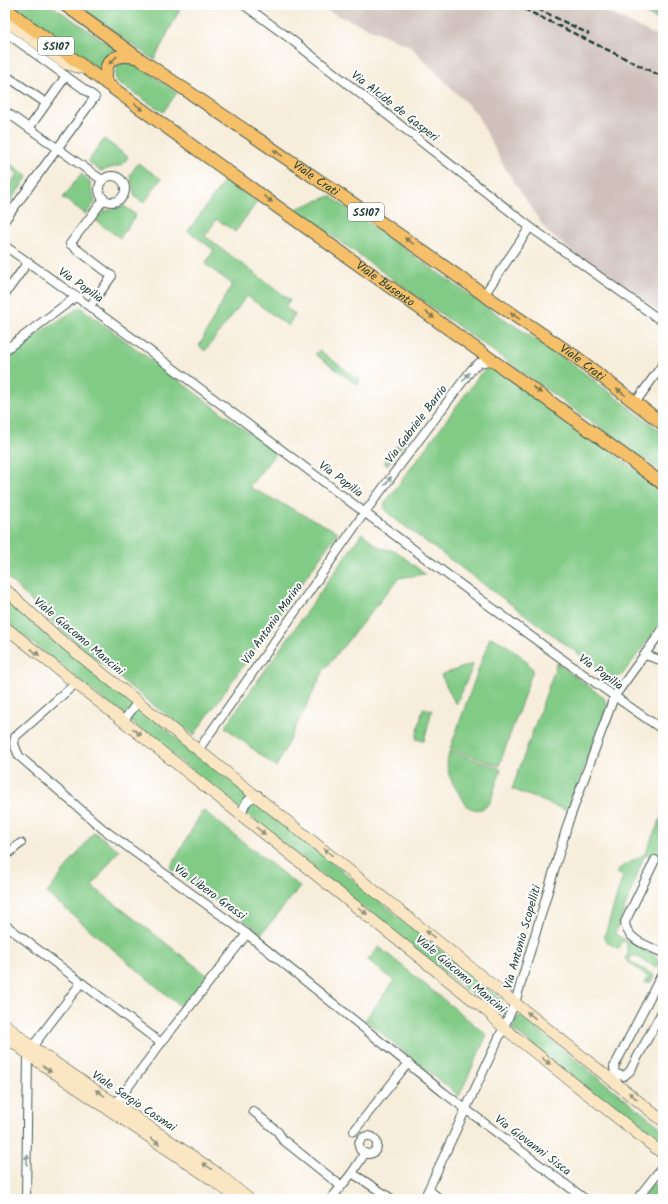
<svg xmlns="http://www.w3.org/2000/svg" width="668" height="1204" font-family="Kalam,sans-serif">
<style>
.industrial{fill:#cfc0bb}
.green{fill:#82cb87;stroke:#50845e}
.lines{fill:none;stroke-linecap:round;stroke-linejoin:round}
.street-casing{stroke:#3f574d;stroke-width:10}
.secondary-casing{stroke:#3f574d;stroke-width:12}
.primary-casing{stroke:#3f574d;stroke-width:14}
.street{stroke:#fff;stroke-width:8}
.secondary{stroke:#fbe6c4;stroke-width:11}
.primary{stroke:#f6c06b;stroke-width:12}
.rail{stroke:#1f3d34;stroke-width:2.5;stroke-dasharray:6 3;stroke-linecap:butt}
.oneway{fill:#80784d}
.oneway2{fill:#8f9e9a}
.oneway3{fill:#8d927c}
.labels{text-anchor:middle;stroke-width:4;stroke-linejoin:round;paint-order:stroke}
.shield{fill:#fff;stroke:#627771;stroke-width:1}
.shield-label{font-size:11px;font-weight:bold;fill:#1f3d34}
.street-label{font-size:12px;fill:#1f3d34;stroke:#fff}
</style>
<rect width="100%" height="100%" fill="#fff"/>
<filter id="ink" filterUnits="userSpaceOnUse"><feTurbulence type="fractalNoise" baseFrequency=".025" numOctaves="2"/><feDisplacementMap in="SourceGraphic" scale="8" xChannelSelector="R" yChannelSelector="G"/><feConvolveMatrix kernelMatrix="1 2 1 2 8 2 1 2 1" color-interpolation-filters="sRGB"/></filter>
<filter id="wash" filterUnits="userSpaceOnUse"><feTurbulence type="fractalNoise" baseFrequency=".012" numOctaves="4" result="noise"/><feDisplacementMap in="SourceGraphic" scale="16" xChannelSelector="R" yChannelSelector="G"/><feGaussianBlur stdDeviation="0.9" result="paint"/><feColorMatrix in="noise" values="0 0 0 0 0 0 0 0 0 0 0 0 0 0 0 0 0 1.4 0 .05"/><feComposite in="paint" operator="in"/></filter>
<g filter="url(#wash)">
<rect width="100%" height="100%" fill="#f7eddb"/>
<polygon class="industrial" points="314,5 593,5 663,39 663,314 609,277 603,275 547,232 505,168 476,113 410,46"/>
<g class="green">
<path d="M10,5H51L116,49C107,55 103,60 100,70Z"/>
<polygon points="76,5 182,5 154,60"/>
<polygon points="630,5 663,5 663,23"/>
<polygon points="124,62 137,64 177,93 163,112 116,81 115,73 118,65"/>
<polygon points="104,139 128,157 122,165 100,171 88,162"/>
<polygon points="5,160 28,176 5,210 5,191 18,174 5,165"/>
<polygon points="138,163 161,179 144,203 135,197 130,175"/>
<polygon points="81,174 89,180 95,202 86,214 63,198"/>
<polygon points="226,179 257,202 235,232 217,219 205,236 290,300 285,307 295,314 288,326 247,296 205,351 199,346 232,284 205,264 214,250 188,231"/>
<polygon points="330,196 488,308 574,365 663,433 663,473 295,209"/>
<polygon points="124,206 136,215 120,238 96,221 102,212"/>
<polygon points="80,307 276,453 249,487 338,532 194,735 152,704 61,631 5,575 5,358 43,330"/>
<polygon points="319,350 360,381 357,385 315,354"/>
<path d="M497,367L663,490V620L622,675C616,679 613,678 607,675L391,516L384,507L385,503L481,373L487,369Z"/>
<polygon points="408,431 411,434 387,465 384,463"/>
<polygon points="362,533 380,548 396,551 425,574 399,578 324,670 276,767 225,727"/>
<polygon points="5,597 37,625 501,999 501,1004 498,1010 493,1011 5,621"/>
<path d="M490,637C506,643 524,656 533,670L499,766L450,749Z"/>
<polygon points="557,663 603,697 608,705 568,811 512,789"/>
<polygon points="472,664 473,666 457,703 455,703 441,675"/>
<polygon points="423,708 432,710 424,741 416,739"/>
<path d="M450,751L501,769L490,803C483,811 475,811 467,806C456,788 441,772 450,751Z"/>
<polygon points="203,810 300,887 262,933 170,868"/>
<polygon points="663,813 663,861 645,854 615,934 660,959 660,965 656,967 633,955 629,961 654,975 651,982 645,983 648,977 625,959 628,953 626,942 623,940 619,949 605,941 604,938 623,876 616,873 621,867 645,854"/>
<polygon points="94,832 119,850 92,886 207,975 182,1008 47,893"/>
<polygon points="379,947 487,1035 459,1096 365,1020 394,981 368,960"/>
<polygon points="521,1016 663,1129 663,1149 512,1029 517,1017"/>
<polygon points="653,1183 663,1191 663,1199 642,1199"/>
</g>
</g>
<g filter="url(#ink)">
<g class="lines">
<g class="street-casing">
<g id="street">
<polyline points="244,5 288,37 530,227"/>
<polyline points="5,32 95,97 5,220"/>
<polyline points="5,75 46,103"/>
<polyline points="5,111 102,180"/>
<polyline points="29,128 66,76"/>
<circle cx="112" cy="189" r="13"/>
<path d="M5,246C228,403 439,576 663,730"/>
<polyline points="5,294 28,262"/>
<polyline points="484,295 530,227 663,322"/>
<polyline points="90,306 112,276 70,244 104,199"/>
<polyline points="5,350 77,296"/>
<polyline points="635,403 663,364"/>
<polyline points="645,655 663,661"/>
<polyline points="76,683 15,737 14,744 19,756 103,829 247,934 443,1092 585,1199"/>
<polyline points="123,721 138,702"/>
<polyline points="199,749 365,512 472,369 479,363 493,360"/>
<path d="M242,815C243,804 247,800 258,795"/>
<polyline points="5,856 21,843"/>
<path d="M655,860L625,922C626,940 649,946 663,953"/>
<polyline points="8,927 161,1043"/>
<polyline points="32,1047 81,983"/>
<polyline points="615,1074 624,1076 630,1071 663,1010"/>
<polyline points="611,1079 615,1074 614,1067 663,972"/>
<polyline points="113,1107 161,1043 247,934"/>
<polyline points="253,1111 278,1132 282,1139 341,1186"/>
<polyline points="354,1131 408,1063"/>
<circle cx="368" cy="1145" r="9"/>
<polyline points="352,1173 365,1153"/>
<polyline points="429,1190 440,1199"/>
<polyline points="26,1199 28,1055"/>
<polyline points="331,1199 352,1173 392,1199"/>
<polyline points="424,1199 515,1003 568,823 614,697 663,629"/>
<polyline points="637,1199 663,1166"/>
</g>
</g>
<g class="secondary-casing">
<g id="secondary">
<polyline points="5,20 66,64 85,69"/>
<polyline points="5,589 58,638 663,1121"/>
<polyline points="5,627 488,1012 504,1028 663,1154"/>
<polyline points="5,1024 32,1047 220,1175 249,1199"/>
<polyline points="5,1036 37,1061 214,1181 238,1199"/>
</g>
</g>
<g class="primary-casing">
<g id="primary">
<path id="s1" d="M65,5L137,57L398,234L493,301L576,357L663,424"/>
<path id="s2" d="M5,8C221,171 445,323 663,484"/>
<path d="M107,84C102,60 114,53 136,57"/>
</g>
</g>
<use href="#street" class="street"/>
<use href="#secondary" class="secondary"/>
<use href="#primary" class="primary"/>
<g class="rail">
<polyline points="516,5 663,77"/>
<polyline points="538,9 589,34"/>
</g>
</g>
<defs><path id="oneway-solid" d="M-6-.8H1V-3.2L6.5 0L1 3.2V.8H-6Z"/></defs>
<g class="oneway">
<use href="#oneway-solid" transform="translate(113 60) rotate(136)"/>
<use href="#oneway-solid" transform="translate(139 107) rotate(36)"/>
<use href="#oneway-solid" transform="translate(278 153) rotate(-146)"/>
<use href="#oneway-solid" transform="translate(268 199) rotate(36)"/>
<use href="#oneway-solid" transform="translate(409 241) rotate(-145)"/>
<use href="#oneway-solid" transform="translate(430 315) rotate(36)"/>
<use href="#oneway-solid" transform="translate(515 316) rotate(-146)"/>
<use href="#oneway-solid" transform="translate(537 390) rotate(36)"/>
<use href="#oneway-solid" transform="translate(621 392) rotate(-142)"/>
</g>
<g class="oneway2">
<use href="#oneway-solid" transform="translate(466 377) rotate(-53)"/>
<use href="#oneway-solid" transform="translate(388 481) rotate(-53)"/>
<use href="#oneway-solid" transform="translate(27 1160) rotate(-89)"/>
</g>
<g class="oneway3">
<use href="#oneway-solid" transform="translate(35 652) rotate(37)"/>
<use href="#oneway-solid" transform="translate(137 732) rotate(38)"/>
<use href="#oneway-solid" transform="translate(261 831) rotate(38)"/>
<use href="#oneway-solid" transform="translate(328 852) rotate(-141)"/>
<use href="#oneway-solid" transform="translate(363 911) rotate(38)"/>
<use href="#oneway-solid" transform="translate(430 934) rotate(-141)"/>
<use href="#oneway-solid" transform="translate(531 1015) rotate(-141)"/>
<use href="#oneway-solid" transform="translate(546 1061) rotate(38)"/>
<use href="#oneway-solid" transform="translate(47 1069) rotate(34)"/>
<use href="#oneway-solid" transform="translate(100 1093) rotate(-146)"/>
<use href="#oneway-solid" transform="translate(633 1096) rotate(-141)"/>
<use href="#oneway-solid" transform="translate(155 1141) rotate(34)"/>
<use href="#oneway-solid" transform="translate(207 1166) rotate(-146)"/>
</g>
</g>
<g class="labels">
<g class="shield">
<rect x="38" y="37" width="36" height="18" rx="3"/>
<rect x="348" y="203" width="36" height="18" rx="3"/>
</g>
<g class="shield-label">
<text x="56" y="50">SS107</text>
<text x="366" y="216">SS107</text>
</g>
<g class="street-label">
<text transform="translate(395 106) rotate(38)" y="4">Via Alcide de Gasperi</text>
<text dy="4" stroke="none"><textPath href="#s1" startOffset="305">Viale Crati</textPath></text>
<text dy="4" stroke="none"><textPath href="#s2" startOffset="470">Viale Busento</textPath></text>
<text transform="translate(81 285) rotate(35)" y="4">Via Popilia</text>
<text dy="4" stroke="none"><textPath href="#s1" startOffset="629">Viale Crati</textPath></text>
<text transform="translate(416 424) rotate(-53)" y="4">Via Gabriele Barrio</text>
<text transform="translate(341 479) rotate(37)" y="4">Via Popilia</text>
<text transform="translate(272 623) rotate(-55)" y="4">Via Antonio Marino</text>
<text transform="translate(79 636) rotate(40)" y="4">Viale Giacomo Mancini</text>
<text transform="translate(601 672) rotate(36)" y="4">Via Popilia</text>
<text transform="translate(210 892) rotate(36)" y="4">Via Libero Grassi</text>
<text transform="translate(522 937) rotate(-74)" y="4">Via Antonio Scopelliti</text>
<text transform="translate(461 974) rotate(40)" y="4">Viale Giacomo Mancini</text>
<text transform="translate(134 1101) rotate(34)" y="4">Viale Sergio Cosmai</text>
<text transform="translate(533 1145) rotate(37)" y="4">Via Giovanni Sisca</text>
</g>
</g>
<rect width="668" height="1204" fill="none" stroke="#fff" stroke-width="20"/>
</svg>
